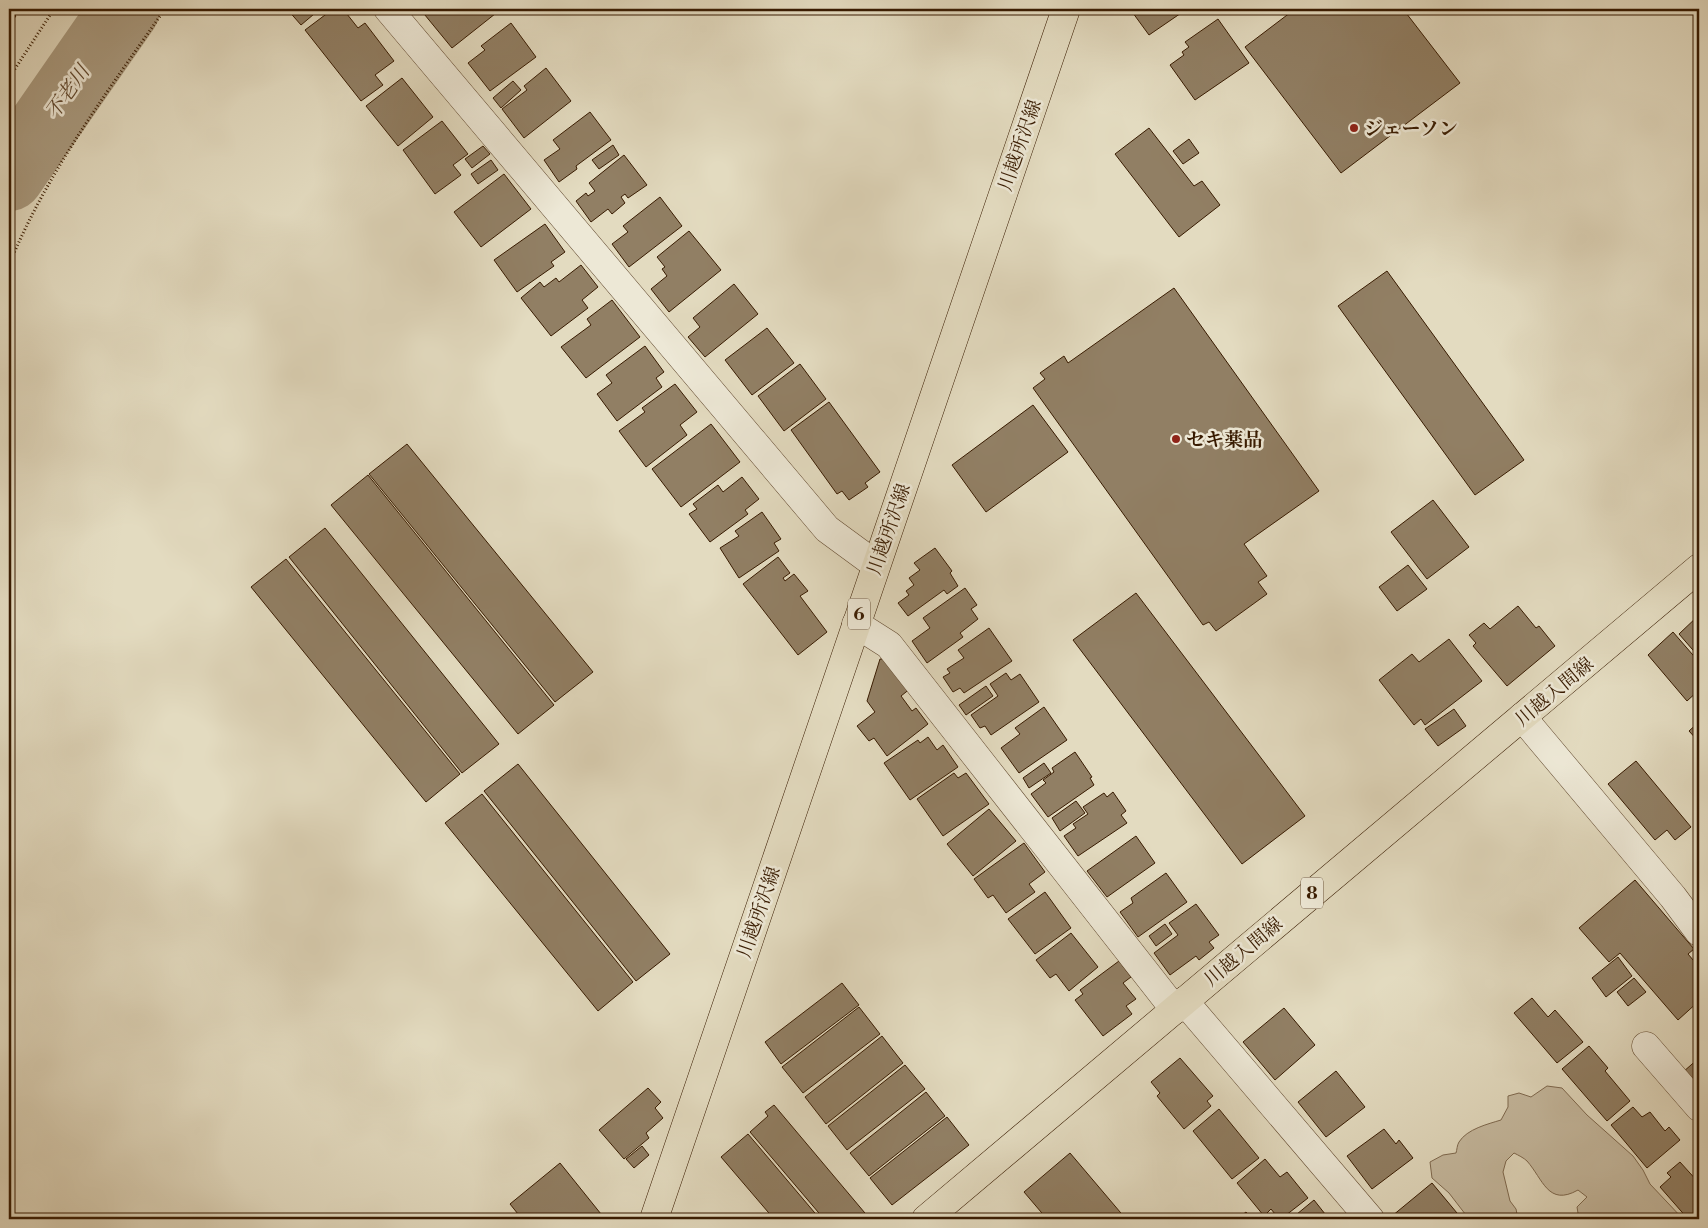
<svg xmlns="http://www.w3.org/2000/svg" width="1708" height="1228" font-family="'Libre Bodoni','Noto Serif JP',serif">
<style>
.green{fill:#c6baa0;stroke:#7f6a50}
.lines{fill:none;stroke-linecap:round;stroke-linejoin:round}
.river{stroke:#a99a7f;stroke-width:70}
.building{fill:#917f64;stroke:#381b01}
.minor-casing{stroke:#634b31;stroke-width:29}
.primary-casing{stroke:#381b01;stroke-width:29}
.path{stroke:#381b01;stroke-width:3;stroke-dasharray:1 2.5;stroke-linecap:butt}
.minor{stroke:#ede8d6;stroke-width:28}
.primary{stroke:#e3dbc0;stroke-width:28}
.poi-dot{fill:#8f2418;stroke:#ede8d6;stroke-width:2}
.labels{text-anchor:middle;stroke-width:5;stroke-linejoin:round;paint-order:stroke}
.shield{fill:#ede8d6;stroke:#6e5841;stroke-width:1}
.shield-label{font-size:18px;font-weight:bold;fill:#381b01}
.poi-label{font-size:19px;font-weight:bold;fill:#381b01;stroke:#ede8d6;text-anchor:start}
.street-label{font-size:19px;fill:#381b01;stroke:#ede8d6}
.water-label{font-size:20px;font-style:italic;fill:#60472d;stroke:#ede8d6}
</style>
<rect width="100%" height="100%" fill="#e3dbc0"/>
<filter id="stains"><feTurbulence type="fractalNoise" baseFrequency=".004" numOctaves="4"/><feColorMatrix values="0 0 0 0 .2 0 0 0 0 .09 0 0 0 0 .02 0 0 0 .5 -.17"/></filter>
<radialGradient id="worn" r=".72"><stop offset=".6" stop-color="#630" stop-opacity="0"/><stop offset="1" stop-color="#630" stop-opacity=".3"/></radialGradient>
<path class="green" d="M1547,1086L1562,1088L1587,1115L1633,1156L1643,1170L1650,1184L1683,1219H1579L1577,1207L1587,1197L1578,1190C1548,1207 1543,1179 1527,1161C1524,1158 1518,1155 1514,1153L1506,1161L1503,1172L1510,1201L1516,1209L1518,1219H1469L1449,1193L1432,1178L1430,1162L1443,1155L1456,1153C1457,1150 1457,1145 1459,1142C1467,1129 1488,1124 1501,1120L1508,1107V1096L1519,1093L1531,1097Z"/>
<g class="lines">
<polyline class="river" points="9,176 125,9"/>
</g>
<g class="building">
<polygon points="287,9 320,9 301,25"/>
<polygon points="333,9 343,9 358,28 365,23 394,61 375,75 383,85 361,101 305,30"/>
<polygon points="420,9 499,9 500,10 452,48"/>
<polygon points="1130,9 1187,9 1149,35"/>
<polygon points="1295,9 1403,9 1460,83 1341,173 1245,47"/>
<polygon points="9,11 16,16 9,25"/>
<polygon points="1218,19 1249,63 1195,100 1170,65 1184,55 1182,52 1189,47 1185,42"/>
<polygon points="511,23 536,57 490,91 468,63 485,50 481,46"/>
<polygon points="546,68 571,101 524,138 502,109 527,90 524,86"/>
<polygon points="402,78 433,117 398,146 366,106"/>
<polygon points="513,81 521,90 501,108 493,98"/>
<polygon points="590,112 611,140 576,166 577,169 559,182 544,160 560,149 553,140"/>
<polygon points="442,121 468,154 453,165 461,175 435,194 403,150"/>
<polygon points="1149,128 1194,186 1202,181 1220,205 1179,237 1115,154"/>
<polygon points="1189,139 1199,153 1183,164 1173,151"/>
<polygon points="613,145 619,155 599,169 592,160"/>
<polygon points="483,146 490,154 472,168 465,159"/>
<polygon points="624,155 647,185 628,198 625,194 621,197 625,203 612,214 608,209 591,222 576,201 586,193 588,196 595,191 589,183"/>
<polygon points="491,160 498,170 478,184 471,174"/>
<polygon points="504,174 531,209 481,247 454,212"/>
<polygon points="660,197 682,226 629,267 612,244 628,232 623,226"/>
<polygon points="545,224 565,252 551,262 554,266 517,292 494,260"/>
<polygon points="689,231 721,270 669,312 651,289 667,276 662,269 665,267 657,257"/>
<polygon points="581,265 598,287 582,300 588,308 551,336 521,298 540,282 544,287 556,278 559,282"/>
<polygon points="1387,271 1524,460 1475,495 1338,306"/>
<polygon points="734,284 758,314 705,357 688,337 700,327 693,318"/>
<polygon points="1174,288 1319,491 1244,544 1267,576 1258,582 1267,594 1216,631 1209,622 1203,625 1033,388 1045,379 1040,373 1064,356 1068,363"/>
<polygon points="612,300 640,337 586,378 561,347 591,325 587,319"/>
<polygon points="767,328 794,363 752,395 725,360"/>
<polygon points="645,346 664,372 656,378 662,387 617,421 597,394 612,383 606,375"/>
<polygon points="800,364 826,399 784,431 758,396"/>
<polygon points="675,384 697,412 680,425 687,435 646,467 619,431 645,412 642,408"/>
<polygon points="829,402 880,472 865,483 868,487 849,500 842,491 837,494 791,430"/>
<polygon points="1033,405 1068,452 986,512 952,465"/>
<polygon points="711,424 740,462 681,507 652,469"/>
<polygon points="407,444 593,672 555,702 369,474"/>
<polygon points="368,475 554,705 518,734 331,505"/>
<polygon points="742,477 759,499 745,510 748,514 710,542 689,514 697,509 693,504 718,485 723,492"/>
<polygon points="1433,500 1469,547 1427,579 1391,532"/>
<polygon points="762,512 781,539 774,543 779,551 739,578 720,548 739,536 735,531"/>
<polygon points="325,528 499,744 462,773 289,557"/>
<polygon points="935,548 952,571 950,573 958,586 947,594 944,590 908,616 898,603 909,595 906,591 914,585 909,578 920,570 914,563"/>
<polygon points="778,557 790,573 783,578 785,581 794,574 808,591 800,596 827,632 798,655 743,584"/>
<polygon points="286,559 460,774 426,802 251,587"/>
<polygon points="1408,565 1427,589 1397,611 1379,587"/>
<polygon points="965,588 977,605 971,609 978,619 960,633 963,637 927,663 912,641 930,628 923,618"/>
<polygon points="1136,593 1305,816 1242,864 1073,640"/>
<polygon points="1518,606 1536,628 1539,626 1555,646 1507,686 1473,646 1476,643 1469,635 1484,623 1490,629"/>
<polygon points="1699,615 1699,657 1679,634"/>
<polygon points="989,628 1012,661 964,693 960,688 953,692 943,677 950,673 947,669 964,658 958,650"/>
<polygon points="1673,632 1699,662 1699,690 1687,701 1648,655"/>
<polygon points="1449,639 1482,681 1425,725 1421,719 1414,725 1379,680 1412,654 1419,662"/>
<polygon points="880,659 890,659 911,688 901,696 912,711 916,708 928,724 887,756 874,738 869,741 857,726 875,712 867,701"/>
<polygon points="1006,673 1011,680 1020,674 1039,702 991,735 985,726 980,728 971,715 998,696 990,684"/>
<polygon points="986,686 993,696 966,715 959,705"/>
<polygon points="1044,707 1067,740 1019,773 1001,748 1020,734 1015,728"/>
<polygon points="1454,709 1466,726 1438,746 1425,729"/>
<polygon points="1699,722 1699,742 1689,731"/>
<polygon points="928,737 937,750 943,745 958,767 910,800 884,763 918,740 920,743"/>
<polygon points="1075,752 1092,777 1090,778 1094,785 1048,817 1031,794 1046,783 1043,780 1054,772 1052,768"/>
<polygon points="1636,761 1691,827 1675,840 1667,830 1655,840 1608,784"/>
<polygon points="1044,763 1051,773 1029,788 1023,778"/>
<polygon points="518,764 670,954 636,981 484,791"/>
<polygon points="954,773 958,778 966,773 989,804 943,836 917,799"/>
<polygon points="1113,792 1126,811 1121,815 1127,823 1078,856 1064,836 1076,828 1073,824 1088,814 1083,807 1104,793 1107,797"/>
<polygon points="482,794 633,982 598,1011 445,823"/>
<polygon points="1076,801 1085,813 1060,831 1052,818"/>
<polygon points="989,809 1016,841 973,876 947,844"/>
<polygon points="1136,836 1155,863 1107,897 1087,871"/>
<polygon points="1024,843 1045,872 1029,884 1035,892 1006,913 993,895 988,898 974,879"/>
<polygon points="1166,873 1187,902 1138,937 1120,912 1133,903 1131,898"/>
<polygon points="1635,880 1694,949 1688,954 1699,967 1699,1001 1678,1020 1620,953 1609,962 1579,928"/>
<polygon points="1045,892 1071,928 1035,954 1008,919"/>
<polygon points="1196,904 1219,935 1209,942 1214,948 1199,960 1196,956 1170,975 1154,953 1178,935 1169,923"/>
<polygon points="1165,924 1172,934 1156,946 1149,936"/>
<polygon points="1071,933 1098,967 1069,991 1056,974 1050,978 1036,960"/>
<polygon points="1618,957 1632,976 1606,997 1592,978"/>
<polygon points="1119,961 1131,977 1123,983 1136,999 1126,1006 1132,1014 1103,1036 1075,1000 1083,994 1080,990"/>
<polygon points="1634,978 1646,992 1628,1006 1617,992"/>
<polygon points="842,983 859,1005 781,1064 765,1042"/>
<polygon points="1532,998 1548,1017 1555,1010 1583,1042 1557,1063 1514,1013"/>
<polygon points="859,1007 880,1034 803,1093 782,1067"/>
<polygon points="1284,1008 1315,1045 1275,1080 1243,1042"/>
<polygon points="882,1036 903,1063 826,1124 805,1097"/>
<polygon points="1589,1046 1608,1068 1605,1071 1630,1101 1607,1121 1562,1069"/>
<polygon points="1180,1058 1213,1096 1207,1101 1211,1106 1184,1129 1157,1096 1160,1093 1151,1082"/>
<polygon points="1699,1058 1699,1091 1683,1072"/>
<polygon points="905,1065 925,1089 847,1150 828,1126"/>
<polygon points="1336,1071 1365,1107 1326,1137 1298,1102"/>
<polygon points="648,1088 661,1102 655,1108 663,1118 646,1133 649,1138 624,1159 599,1130"/>
<polygon points="926,1092 945,1116 869,1176 850,1153"/>
<polygon points="774,1105 870,1219 824,1219 750,1132 768,1116 765,1112"/>
<polygon points="1633,1107 1642,1117 1650,1112 1665,1131 1669,1127 1680,1140 1647,1168 1611,1125"/>
<polygon points="1219,1109 1259,1158 1232,1179 1193,1131"/>
<polygon points="947,1117 969,1145 892,1205 870,1178"/>
<polygon points="1384,1129 1396,1144 1399,1140 1413,1158 1372,1189 1347,1156"/>
<polygon points="748,1134 820,1219 774,1219 721,1157"/>
<polygon points="642,1146 649,1155 634,1168 626,1159"/>
<polygon points="1070,1153 1126,1219 1047,1219 1024,1192"/>
<polygon points="1265,1159 1280,1177 1287,1172 1308,1198 1281,1219 1279,1219 1271,1209 1264,1216 1237,1183"/>
<polygon points="1680,1162 1699,1183 1699,1219 1688,1219 1660,1187 1671,1177 1667,1173"/>
<polygon points="560,1163 601,1214 594,1219 522,1219 510,1204"/>
<polygon points="1432,1183 1457,1213 1450,1219 1395,1219 1392,1216"/>
<polygon points="1314,1200 1329,1219 1291,1219"/>
<polygon points="1246,1212 1252,1219 1237,1219"/>
</g>
<g class="lines">
<g class="minor-casing">
<g id="minor">
<polyline points="388,9 827,529 876,565"/>
<polyline points="856,624 889,645 1175,1010"/>
<polyline points="1522,717 1673,897 1699,932"/>
<polyline points="1184,1001 1370,1219"/>
<polyline points="1646,1046 1699,1107"/>
</g>
</g>
<g class="primary-casing">
<g id="primary">
<polyline points="654,1219 1066,9"/>
<polyline points="926,1219 1699,568"/>
</g>
</g>
<g class="path">
<polyline points="9,78 54,9"/>
<path d="M9,265C47,172 108,91 165,9"/>
</g>
<use href="#minor" class="minor"/>
<use href="#primary" class="primary"/>
</g>
<g class="poi-dot">
<circle cx="1354" cy="128" r="5"/>
<circle cx="1176" cy="439" r="5"/>
</g>
<g class="labels">
<g class="shield">
<rect x="848" y="598.5" width="22" height="31" rx="4"/>
<rect x="1301" y="877.5" width="22" height="31" rx="4"/>
</g>
<g class="shield-label">
<text x="859" y="620">6</text>
<text x="1312" y="899">8</text>
</g>
<g class="poi-label">
<text x="1364" y="135">ジェーソン</text>
<text x="1186" y="446">セキ薬品</text>
</g>
<g class="street-label">
<text transform="translate(1019 145) rotate(-71)" y="7">川越所沢線</text>
<text transform="translate(888 529) rotate(-71)" y="7">川越所沢線</text>
<text transform="translate(1554 691) rotate(-40)" y="7">川越入間線</text>
<text transform="translate(758 912) rotate(-71)" y="7">川越所沢線</text>
<text transform="translate(1243 951) rotate(-40)" y="7">川越入間線</text>
</g>
<g class="water-label">
<text transform="translate(67 92) rotate(-55)" y="7">不老川</text>
</g>
</g>
<rect width="1708" height="1228" fill="none" stroke="#e3dbc0" stroke-width="30"/>
<rect x="10" y="10" width="1688" height="1208" fill="none" stroke="#381b01" stroke-width="2.5"/>
<rect x="15" y="15" width="1678" height="1198" fill="none" stroke="#381b01"/>
<rect width="100%" height="100%" filter="url(#stains)"/>
<rect width="100%" height="100%" fill="url(#worn)"/>
</svg>
